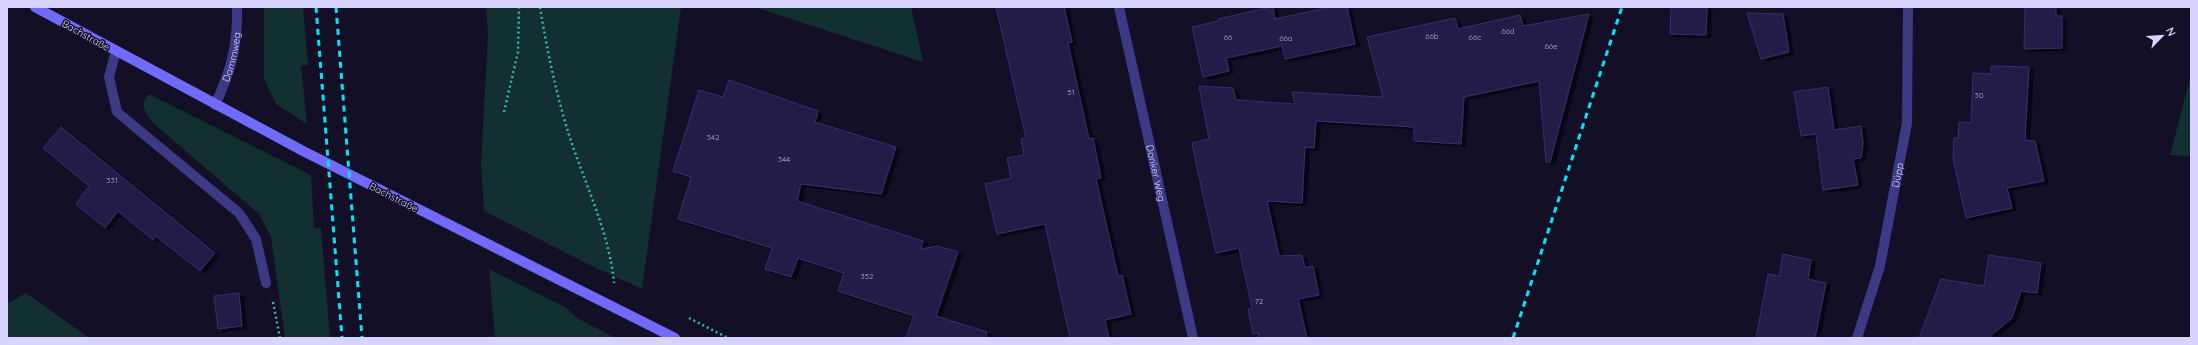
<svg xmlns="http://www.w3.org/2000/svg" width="2198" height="345" font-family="Quicksand,sans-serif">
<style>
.green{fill:#12302f}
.building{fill:#241b47;stroke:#3b2d73;filter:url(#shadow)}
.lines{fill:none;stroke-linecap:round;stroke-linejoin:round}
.path{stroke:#2fb8b0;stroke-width:2.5;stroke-dasharray:2 3;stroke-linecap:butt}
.street{stroke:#3d3a85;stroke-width:10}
.secondary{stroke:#6f6bff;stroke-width:10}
.rail{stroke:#00e5ff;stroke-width:3;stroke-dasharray:6 5;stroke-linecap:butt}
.labels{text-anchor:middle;stroke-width:3;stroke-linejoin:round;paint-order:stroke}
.number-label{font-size:8px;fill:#aca6d1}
.street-label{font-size:10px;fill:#d9d4ff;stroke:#130f26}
</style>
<defs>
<filter id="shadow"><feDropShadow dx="4.5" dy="2.5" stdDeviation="0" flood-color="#0009"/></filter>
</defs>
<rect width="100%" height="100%" fill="#130f26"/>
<g class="green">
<polygon points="264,7 303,7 308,65 301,66 307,124 276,104 264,79"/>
<polygon points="486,7 681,7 642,289 590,265 484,211 481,163 488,35"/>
<polygon points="754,7 911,7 923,62"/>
<polygon points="2191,75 2191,156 2170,155"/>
<polygon points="149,94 311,175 314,228 321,228 330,338 285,338 271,237 259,214 153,123 145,111 143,103"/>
<polygon points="489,269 565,307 577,318 615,338 495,338"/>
<polygon points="26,293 89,338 7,338 7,304"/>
</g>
<g class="building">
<polygon points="996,7 1064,7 1072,42 1068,43 1089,139 1093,138 1101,178 1096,179 1118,276 1122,275 1131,314 1105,320 1109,338 1070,338 1045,224 997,234 985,184 1011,178 1007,158 1024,155 1021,139 1026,138"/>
<polygon points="1271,7 1273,7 1275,19 1331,7 1347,7 1355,44 1285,59 1282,46 1226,58 1229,71 1203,77 1192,27 1218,21 1218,19"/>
<polygon points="1671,7 1707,7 1706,35 1670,34"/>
<polygon points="2025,7 2056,7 2056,16 2062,16 2062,48 2024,49"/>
<polygon points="1747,13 1783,14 1789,52 1761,59"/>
<polygon points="1589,14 1550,162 1546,162 1539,81 1464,97 1461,144 1414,141 1414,127 1316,121 1314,148 1305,147 1302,203 1267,201 1279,256 1302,255 1305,268 1313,266 1319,295 1298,299 1307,338 1259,338 1258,333 1253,334 1248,309 1252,308 1239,248 1216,253 1201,186 1192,143 1209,139 1199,86 1233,88 1236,100 1295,104 1292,92 1383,97 1367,37 1455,18 1458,29 1520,15 1523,26"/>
<polygon points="1991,66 2029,67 2025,140 2035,141 2044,181 2007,188 2012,208 1966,218 1953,158 1954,138 1958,138 1959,122 1971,123 1973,73 1991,74"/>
<polygon points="729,80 818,111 815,122 896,147 881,194 801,184 797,201 923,241 921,249 937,246 958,252 936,316 987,332 986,338 906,338 914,316 838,291 844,273 798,258 791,277 765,269 772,248 678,219 691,177 673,171 699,90 723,97"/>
<polygon points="1828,87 1834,130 1861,126 1863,143 1861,158 1853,159 1858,185 1823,190 1816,134 1801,136 1794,92"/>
<polygon points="61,127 215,253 200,271 156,236 153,240 118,211 105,228 76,204 89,186 43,148"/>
<polygon points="1783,254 1811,260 1808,279 1826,283 1815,338 1756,338 1768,274 1779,276"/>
<polygon points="1989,255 2041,263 2037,293 2021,291 2012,318 1988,338 1919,338 1941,279 1984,286"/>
<polygon points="239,293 242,326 218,329 214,296"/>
</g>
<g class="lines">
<g class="path">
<path d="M540,7C547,50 556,93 569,135C584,181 610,235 614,283"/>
<polyline points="504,112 518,52 519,7"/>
<polyline points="273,302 280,338"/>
<polyline points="689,318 728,338"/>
</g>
<g class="street">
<path id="s1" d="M1119,7L1193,338"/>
<polyline points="116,51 109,77 117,112 239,213 256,239 266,283"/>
<path id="s2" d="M215,105C231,71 238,45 237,7"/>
<path id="s3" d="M1857,338L1880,266L1907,123L1908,7"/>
</g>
<polyline class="secondary" points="35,7 303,151 675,338"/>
<g class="rail">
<polyline points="316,7 342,338"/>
<polyline points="336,7 362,338"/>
<polyline points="1513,338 1622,7"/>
</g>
</g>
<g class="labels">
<g class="number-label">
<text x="1508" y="34">66d</text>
<text x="1432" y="39">66b</text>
<text x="1228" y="40">66</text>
<text x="1475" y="40">66c</text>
<text x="1286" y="41">66a</text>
<text x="1551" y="49">66e</text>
<text x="1071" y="95">51</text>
<text x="1979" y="98">30</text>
<text x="713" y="140">342</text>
<text x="784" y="162">344</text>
<text x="112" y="183">331</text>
<text x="867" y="279">352</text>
<text x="1259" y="304">72</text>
</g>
<g class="street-label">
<text transform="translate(86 35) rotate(29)" y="4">Bachstraße</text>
<text dy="4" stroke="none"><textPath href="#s2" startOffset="51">Dammweg</textPath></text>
<text dy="4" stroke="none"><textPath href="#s1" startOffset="170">Donker Weg</textPath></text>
<text dy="4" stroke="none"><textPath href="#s3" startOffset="168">Düpp</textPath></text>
<text transform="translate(394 197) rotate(27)" y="4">Bachstraße</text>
</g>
</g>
<rect width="2198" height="345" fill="none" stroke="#d9d4ff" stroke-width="16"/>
<g transform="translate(2162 36) rotate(65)" stroke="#130f26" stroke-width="3" paint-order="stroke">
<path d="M0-3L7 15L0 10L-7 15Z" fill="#d9d4ff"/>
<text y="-6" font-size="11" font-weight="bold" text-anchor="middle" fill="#d9d4ff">N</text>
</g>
</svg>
